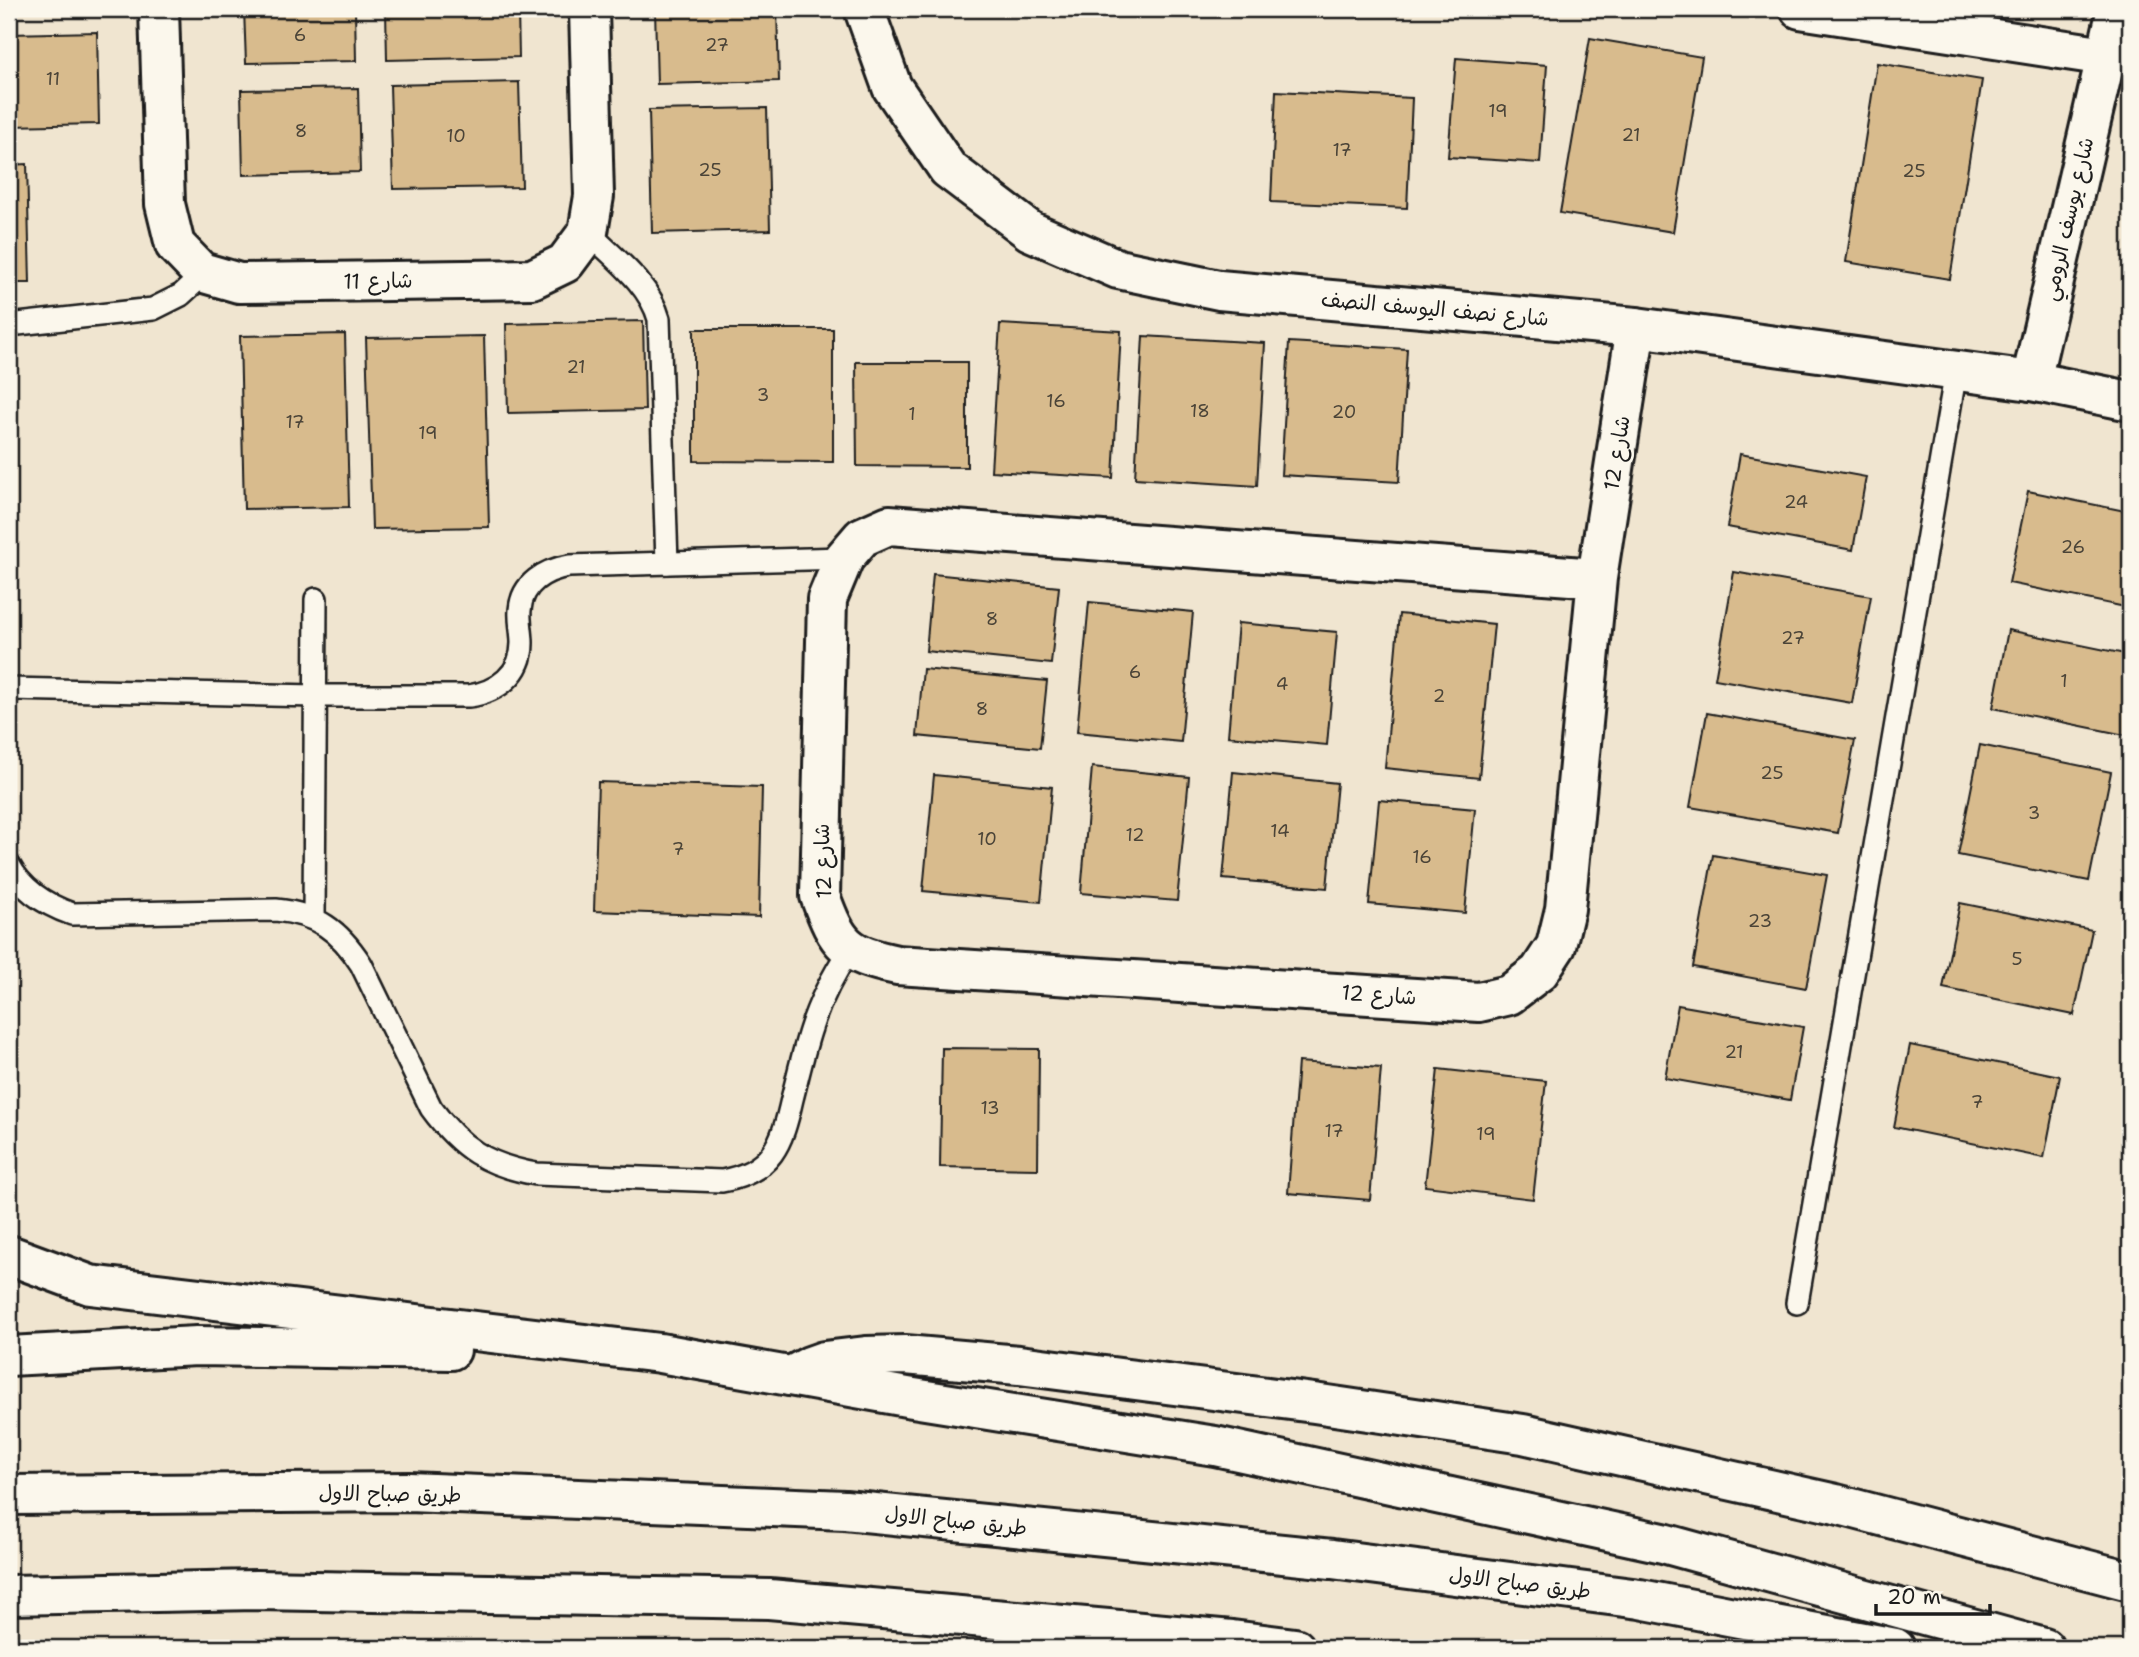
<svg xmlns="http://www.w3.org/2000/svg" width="2139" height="1657" font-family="'Shantell Sans','Playpen Sans Arabic',sans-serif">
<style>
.building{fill:#d8bb8d;stroke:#1c1c1c;stroke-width:2}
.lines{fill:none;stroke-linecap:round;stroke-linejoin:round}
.lane-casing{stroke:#1c1c1c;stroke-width:26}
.street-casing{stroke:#1c1c1c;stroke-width:44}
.secondary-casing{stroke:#1c1c1c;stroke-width:44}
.highway-casing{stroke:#1c1c1c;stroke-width:44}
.lane{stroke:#fbf7ec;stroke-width:21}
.street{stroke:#fbf7ec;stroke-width:38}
.secondary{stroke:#fbf7ec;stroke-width:38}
.highway{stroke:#fbf7ec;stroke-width:38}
.labels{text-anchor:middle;stroke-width:5;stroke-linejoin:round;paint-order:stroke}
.number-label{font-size:18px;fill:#4b4438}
.street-label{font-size:21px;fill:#1c1c1c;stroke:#fbf7ec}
</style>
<rect width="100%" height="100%" fill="#f0e5d0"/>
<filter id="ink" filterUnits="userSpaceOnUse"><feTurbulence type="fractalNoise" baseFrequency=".0143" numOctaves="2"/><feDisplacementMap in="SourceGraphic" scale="14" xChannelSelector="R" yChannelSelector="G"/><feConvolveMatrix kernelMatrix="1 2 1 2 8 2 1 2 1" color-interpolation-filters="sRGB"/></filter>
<g filter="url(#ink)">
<g class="building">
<polygon points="244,9 355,9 356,61 246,63"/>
<polygon points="386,9 518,9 519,57 387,60"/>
<polygon points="655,9 777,9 779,81 657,84"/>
<polygon points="97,32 99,124 9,126 9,34"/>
<polygon points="1590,38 1702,57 1673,232 1560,213"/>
<polygon points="1456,58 1547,65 1540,163 1448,157"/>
<polygon points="1877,63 1982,80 1950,279 1846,262"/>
<polygon points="519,82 522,187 393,189 390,85"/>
<polygon points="358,88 360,172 243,175 241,90"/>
<polygon points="1276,91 1412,98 1407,208 1271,202"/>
<polygon points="767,108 770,230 652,233 649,110"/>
<polygon points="27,164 30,283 9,283 9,165"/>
<polygon points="643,321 645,410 508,413 506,324"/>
<polygon points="1000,324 1121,331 1113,478 991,471"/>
<polygon points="694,329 833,329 833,462 694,461"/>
<polygon points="345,334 349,507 244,509 240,336"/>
<polygon points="484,336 489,527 372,529 366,338"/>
<polygon points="1143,336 1265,343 1257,486 1135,478"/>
<polygon points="1289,342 1407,349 1399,482 1281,475"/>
<polygon points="856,362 967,362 967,467 857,466"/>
<polygon points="1740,454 1866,477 1853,550 1727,527"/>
<polygon points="2028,491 2130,512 2130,608 2009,583"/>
<polygon points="1734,572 1871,596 1852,703 1715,679"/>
<polygon points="933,574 1059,587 1051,664 926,651"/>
<polygon points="1089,602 1193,612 1181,742 1077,732"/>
<polygon points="1399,614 1494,624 1479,778 1385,768"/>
<polygon points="1238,623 1337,632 1327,745 1228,736"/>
<polygon points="2008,630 2130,655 2130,736 1993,708"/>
<polygon points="923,669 1047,681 1040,748 917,736"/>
<polygon points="1707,713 1855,740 1838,833 1690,807"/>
<polygon points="1980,745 2111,772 2089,881 1958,855"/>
<polygon points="1092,767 1189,777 1177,901 1081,893"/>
<polygon points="1233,772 1337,783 1327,888 1223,879"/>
<polygon points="934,775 1052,787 1041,902 923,891"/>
<polygon points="598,782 762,787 759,917 594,911"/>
<polygon points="1379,800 1475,809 1465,913 1369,904"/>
<polygon points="1713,855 1827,875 1806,988 1693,967"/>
<polygon points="1960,903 2092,930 2074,1015 1943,988"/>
<polygon points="1678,1005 1803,1027 1790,1100 1665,1078"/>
<polygon points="1910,1045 2060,1076 2044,1158 1894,1127"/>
<polygon points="942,1048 1039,1049 1038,1169 940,1167"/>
<polygon points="1298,1062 1381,1068 1370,1200 1288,1193"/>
<polygon points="1438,1069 1546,1081 1533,1199 1425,1186"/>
</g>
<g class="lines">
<g class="lane-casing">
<g id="lane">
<path d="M588,232C614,258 649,283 659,319L667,563"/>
<polyline points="9,325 153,309 181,295 192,285 201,272"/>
<path d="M9,689L316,696H469C497,692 522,674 522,643C522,632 519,621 520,610C522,583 545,570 569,566L844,558"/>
<path d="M9,865C23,891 46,905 72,914L276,910C317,914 339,930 361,964L431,1108C461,1149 487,1165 536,1174L722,1181C772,1172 782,1144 792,1099C798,1076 803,1053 810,1031C819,1002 833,975 850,949"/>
<polyline points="314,919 316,599"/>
<polyline points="1797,1303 1956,371"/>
</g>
</g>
<g class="street-casing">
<g id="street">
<polyline points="159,9 165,204 175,245 201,272 239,283 532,279 565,263 588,232 594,196 589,9"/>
<polyline points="1800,9 2106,56"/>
<polyline points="2031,381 2117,9"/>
<path d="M1597,578L889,525L862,537L844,558L827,599L820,896C838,945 845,954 897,965L1479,1002L1509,995L1539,972L1556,946L1565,909L1597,578L1636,327"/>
</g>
</g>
<g class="secondary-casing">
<g id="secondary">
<polyline points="864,9 892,87 948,169 1030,231 1118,269 1219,290 1636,327 2031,381 2130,401"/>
<polyline points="791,1376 810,1366 824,1361 866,1356 905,1355 1019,1365 1314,1403 1523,1434 1836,1504 2130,1581"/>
</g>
</g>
<g class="highway-casing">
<g id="highway">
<polyline points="9,1255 90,1285 660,1353 907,1397 1215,1446 1663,1543 2044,1648"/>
<polyline points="9,1356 197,1346 451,1350"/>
<polyline points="9,1495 409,1492 845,1510 1332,1559 1640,1599 1895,1648"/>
<polyline points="9,1595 256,1590 769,1599 1232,1640 1295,1648"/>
</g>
</g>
<use href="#lane" class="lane"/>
<use href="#street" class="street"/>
<use href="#secondary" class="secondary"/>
<use href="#highway" class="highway"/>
</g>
</g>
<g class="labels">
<g class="number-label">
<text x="300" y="41">6</text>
<text x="717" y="51">27</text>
<text x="53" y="85">11</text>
<text x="1498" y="117">19</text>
<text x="301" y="137">8</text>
<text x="1631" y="141">21</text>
<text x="456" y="142">10</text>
<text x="1342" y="156">17</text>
<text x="710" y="176">25</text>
<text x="1914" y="177">25</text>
<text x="576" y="373">21</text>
<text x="763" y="401">3</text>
<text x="1056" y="407">16</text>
<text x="1200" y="417">18</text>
<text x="1344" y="418">20</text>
<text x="912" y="420">1</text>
<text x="295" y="428">17</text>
<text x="428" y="439">19</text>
<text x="1796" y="508">24</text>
<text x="2073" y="553">26</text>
<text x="992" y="625">8</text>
<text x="1793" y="644">27</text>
<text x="1135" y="678">6</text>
<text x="2064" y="687">1</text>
<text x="1282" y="690">4</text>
<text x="1439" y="702">2</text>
<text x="982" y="715">8</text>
<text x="1772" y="779">25</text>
<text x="2034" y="819">3</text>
<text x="1280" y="837">14</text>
<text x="1135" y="841">12</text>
<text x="987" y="845">10</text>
<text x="678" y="855">7</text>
<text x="1422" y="863">16</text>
<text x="1760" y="927">23</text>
<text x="2017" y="965">5</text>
<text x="1734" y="1058">21</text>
<text x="1977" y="1108">7</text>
<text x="990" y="1114">13</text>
<text x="1334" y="1137">17</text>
<text x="1486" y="1140">19</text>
</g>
<g class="street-label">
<text transform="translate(2068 219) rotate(-77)" y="7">شارع يوسف الرومي</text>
<text transform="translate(378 281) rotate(-1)" y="7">شارع 11</text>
<text transform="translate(1435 309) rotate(5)" y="7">شارع نصف اليوسف النصف</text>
<text transform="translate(1617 453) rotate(-81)" y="7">شارع 12</text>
<text transform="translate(823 861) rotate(-92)" y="7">شارع 12</text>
<text transform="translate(1379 995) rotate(4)" y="7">شارع 12</text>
<text transform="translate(390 1494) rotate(1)" y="7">طريق صباح الاول</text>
<text transform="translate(956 1521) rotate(6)" y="7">طريق صباح الاول</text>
<text transform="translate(1520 1583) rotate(7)" y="7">طريق صباح الاول</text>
</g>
</g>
<rect width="2139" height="1657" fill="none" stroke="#fbf7ec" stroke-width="35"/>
<rect x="18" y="18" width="2104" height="1622" fill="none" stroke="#1c1c1c" stroke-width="2.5" filter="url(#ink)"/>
<path d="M1876 1604v10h114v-10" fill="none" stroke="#1c1c1c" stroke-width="3.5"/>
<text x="1887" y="1604" font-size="21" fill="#1c1c1c" stroke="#fbf7ec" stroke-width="5" paint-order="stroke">20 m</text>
</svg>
